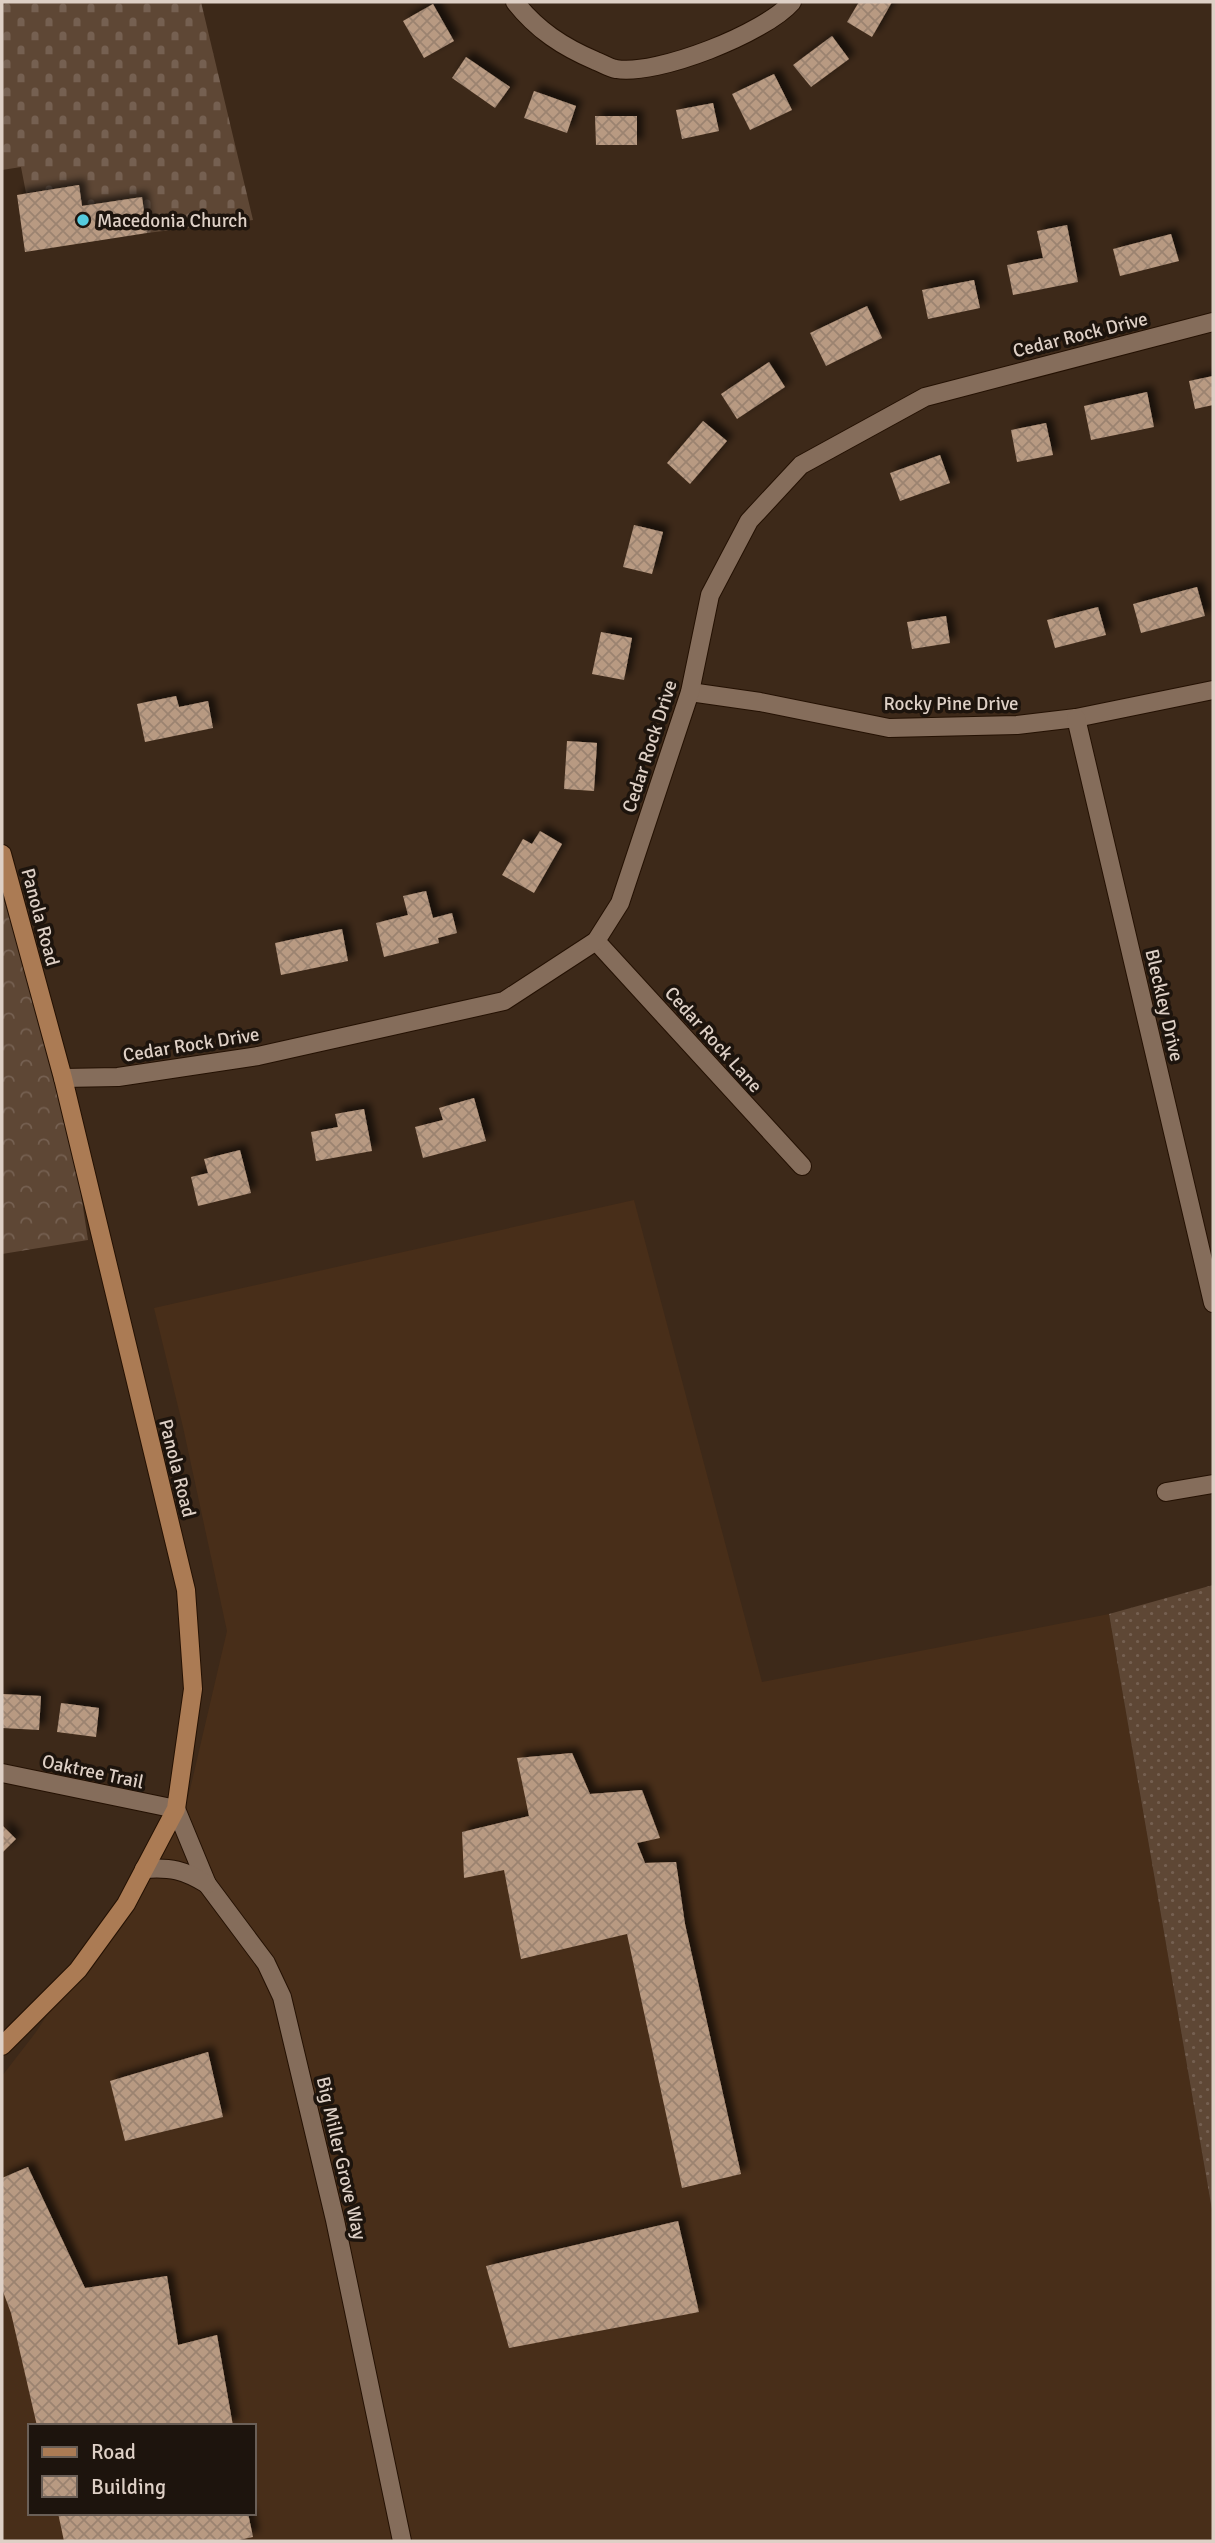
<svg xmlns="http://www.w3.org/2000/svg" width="1215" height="2543" font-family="Signika,sans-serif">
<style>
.built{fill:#482e19;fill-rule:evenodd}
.grass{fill:url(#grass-dots)}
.forest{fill:url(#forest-crowns)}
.cemetery{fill:url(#cemetery-stones)}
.building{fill:url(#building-cross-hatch);filter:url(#shadow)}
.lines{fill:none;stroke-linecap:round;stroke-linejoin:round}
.minor-casing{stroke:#241103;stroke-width:20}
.major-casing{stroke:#241103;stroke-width:20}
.minor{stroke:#856d5b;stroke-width:18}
.major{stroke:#ab7b54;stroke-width:18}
.poi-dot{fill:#54cadd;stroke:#1d140d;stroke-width:2.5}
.labels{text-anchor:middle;stroke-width:7;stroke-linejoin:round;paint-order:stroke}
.poi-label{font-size:19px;fill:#ded0c6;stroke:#1d140d;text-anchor:start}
.street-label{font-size:19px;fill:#ded0c6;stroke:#1d140d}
</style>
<defs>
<pattern id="grass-dots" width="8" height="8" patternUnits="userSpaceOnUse" patternTransform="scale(1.75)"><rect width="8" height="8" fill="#5e4735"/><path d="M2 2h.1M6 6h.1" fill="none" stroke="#756051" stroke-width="1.8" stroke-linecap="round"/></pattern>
<pattern id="forest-crowns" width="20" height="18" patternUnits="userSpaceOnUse" patternTransform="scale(1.75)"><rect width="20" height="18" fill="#5e4735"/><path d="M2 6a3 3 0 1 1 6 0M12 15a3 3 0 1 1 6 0" fill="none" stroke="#756051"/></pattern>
<pattern id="cemetery-stones" width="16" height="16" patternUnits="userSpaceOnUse" patternTransform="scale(1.75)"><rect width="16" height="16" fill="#5e4735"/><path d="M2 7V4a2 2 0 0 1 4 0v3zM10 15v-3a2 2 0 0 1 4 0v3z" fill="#756051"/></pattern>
<pattern id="building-cross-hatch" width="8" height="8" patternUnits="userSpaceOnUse" patternTransform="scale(1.75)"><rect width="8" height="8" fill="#b89a82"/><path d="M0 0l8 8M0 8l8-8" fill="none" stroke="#9b8370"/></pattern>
<filter id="shadow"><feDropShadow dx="6" dy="-6" stdDeviation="3.5" flood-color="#0009"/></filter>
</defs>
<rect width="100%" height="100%" fill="#3d2919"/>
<path class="built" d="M634,1200L762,1682L1109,1614L1213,2216V2541H2V2076L36,2032L188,1798L227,1631L183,1427L154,1308ZM30,2426H254V2513H30Z"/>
<polygon class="grass" points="1213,1585 1213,2216 1109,1614"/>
<polygon class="forest" points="2,894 65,1089 88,1240 2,1254"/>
<polygon class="cemetery" points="2,2 201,2 253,220 147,233 141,197 82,206 79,185 26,193 21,167 2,170"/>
<g class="building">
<polygon points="859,2 892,2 872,37 847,22"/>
<polygon points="433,4 454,41 424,58 403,21"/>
<polygon points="832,36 849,59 811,87 793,65"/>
<polygon points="466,57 510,87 495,108 452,78"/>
<polygon points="774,74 792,110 750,130 732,94"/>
<polygon points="534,91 576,106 567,133 524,118"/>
<polygon points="713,103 719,131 682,139 676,110"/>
<polygon points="595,116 637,116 637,145 596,145"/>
<polygon points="79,185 82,206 142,197 147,233 25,252 17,195"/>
<polygon points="1067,225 1078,282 1013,295 1007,265 1043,258 1037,231"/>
<polygon points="1171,234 1179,261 1120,276 1113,249"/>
<polygon points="974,280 980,308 928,319 922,290"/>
<polygon points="867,306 882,338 826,366 810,333"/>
<polygon points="769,362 785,387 737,419 721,394"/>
<polygon points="1213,376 1213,405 1195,409 1189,381"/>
<polygon points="1147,392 1154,427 1091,440 1084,406"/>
<polygon points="703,421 727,441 690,484 667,463"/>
<polygon points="1046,423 1053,455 1017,462 1011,430"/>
<polygon points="940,455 950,483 900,501 890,473"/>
<polygon points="634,525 663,532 652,574 623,567"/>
<polygon points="1197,587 1205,616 1141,633 1133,604"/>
<polygon points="1098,607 1106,635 1055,648 1047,620"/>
<polygon points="946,616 950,643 912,649 907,622"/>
<polygon points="601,632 632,638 624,680 592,674"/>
<polygon points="176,696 179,707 208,701 213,728 145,742 137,704"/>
<polygon points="567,741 597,743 594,791 564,789"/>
<polygon points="540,831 562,844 534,893 502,875 523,839 532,844"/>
<polygon points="426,891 433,918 452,913 457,933 438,938 439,943 384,957 376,923 408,915 403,896"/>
<polygon points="342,929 348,961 281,975 275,943"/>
<polygon points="474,1098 486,1141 423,1158 415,1127 443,1120 439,1108"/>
<polygon points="364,1109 372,1151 316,1161 311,1132 338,1127 335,1114"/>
<polygon points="240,1150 251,1193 198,1206 191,1177 208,1173 204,1159"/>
<polygon points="2,1694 41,1696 39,1730 2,1728"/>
<polygon points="61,1703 99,1708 96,1737 57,1732"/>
<polygon points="572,1753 590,1794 642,1790 660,1838 637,1843 645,1863 676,1862 685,1924 741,2174 682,2188 627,1934 521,1959 504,1870 464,1878 462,1832 529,1816 517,1758"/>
<polygon points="2,1825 16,1839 2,1853"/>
<polygon points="208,2052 223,2117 125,2141 110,2081"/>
<polygon points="28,2167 85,2288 167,2276 178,2345 217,2335 233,2426 37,2426 11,2313 2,2289 2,2178"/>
<polygon points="678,2221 699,2312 509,2348 486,2266"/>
<polygon points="58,2513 248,2513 253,2537 234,2541 64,2541"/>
</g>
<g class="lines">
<g class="minor-casing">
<g id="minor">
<path d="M515,2C537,30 563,47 596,61C602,63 609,68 616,69C657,76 765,33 792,2"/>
<polyline points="690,692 760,702 889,728 1017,725 1076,718 1213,690"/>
<polyline points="1076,718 1213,1303"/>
<polyline points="596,941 802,1166"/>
<polyline points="63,1078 118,1077 258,1056 504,1001 596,941 620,903 690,692 710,595 749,521 801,465 925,397 1213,322"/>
<polyline points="1166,1492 1213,1484"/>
<polyline points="2,1773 176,1809 207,1884 266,1963 282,1997 335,2220 402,2541"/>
<path d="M144,1869C171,1867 184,1870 207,1884"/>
</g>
</g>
<g class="major-casing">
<polyline id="major" points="2,854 63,1078 186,1590 193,1689 176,1809 126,1904 78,1970 2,2046"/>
</g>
<use href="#minor" class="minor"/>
<use href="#major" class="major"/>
</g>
<circle class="poi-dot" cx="83" cy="220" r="7"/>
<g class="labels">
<g class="poi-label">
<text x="97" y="227">Macedonia Church</text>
</g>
<g class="street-label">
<text transform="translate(1080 334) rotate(-14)" y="7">Cedar Rock Drive</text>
<text x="951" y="710">Rocky Pine Drive</text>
<text transform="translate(649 746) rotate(-72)" y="7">Cedar Rock Drive</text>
<text transform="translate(41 917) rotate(75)" y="7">Panola Road</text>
<text transform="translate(1165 1005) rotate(77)" y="7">Bleckley Drive</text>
<text transform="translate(714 1039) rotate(48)" y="7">Cedar Rock Lane</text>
<text transform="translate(191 1044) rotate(-9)" y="7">Cedar Rock Drive</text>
<text transform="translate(178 1468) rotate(76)" y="7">Panola Road</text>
<text transform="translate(93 1771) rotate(12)" y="7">Oaktree Trail</text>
<text transform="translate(342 2158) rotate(77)" y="7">Big Miller Grove Way</text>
</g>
</g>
<rect width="1215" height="2543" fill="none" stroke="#ded0c6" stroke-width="7"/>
<rect x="28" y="2424" width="228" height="91" fill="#1d140d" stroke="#6a5f57" stroke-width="2"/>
<rect x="42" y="2447" width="35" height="10" fill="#ab7b54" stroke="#6a5f57" stroke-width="2"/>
<text x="91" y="2459" font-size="21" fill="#ded0c6">Road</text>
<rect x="42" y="2476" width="35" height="21" fill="url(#building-cross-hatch)" stroke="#6a5f57" stroke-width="2"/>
<text x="91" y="2494" font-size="21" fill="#ded0c6">Building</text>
</svg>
